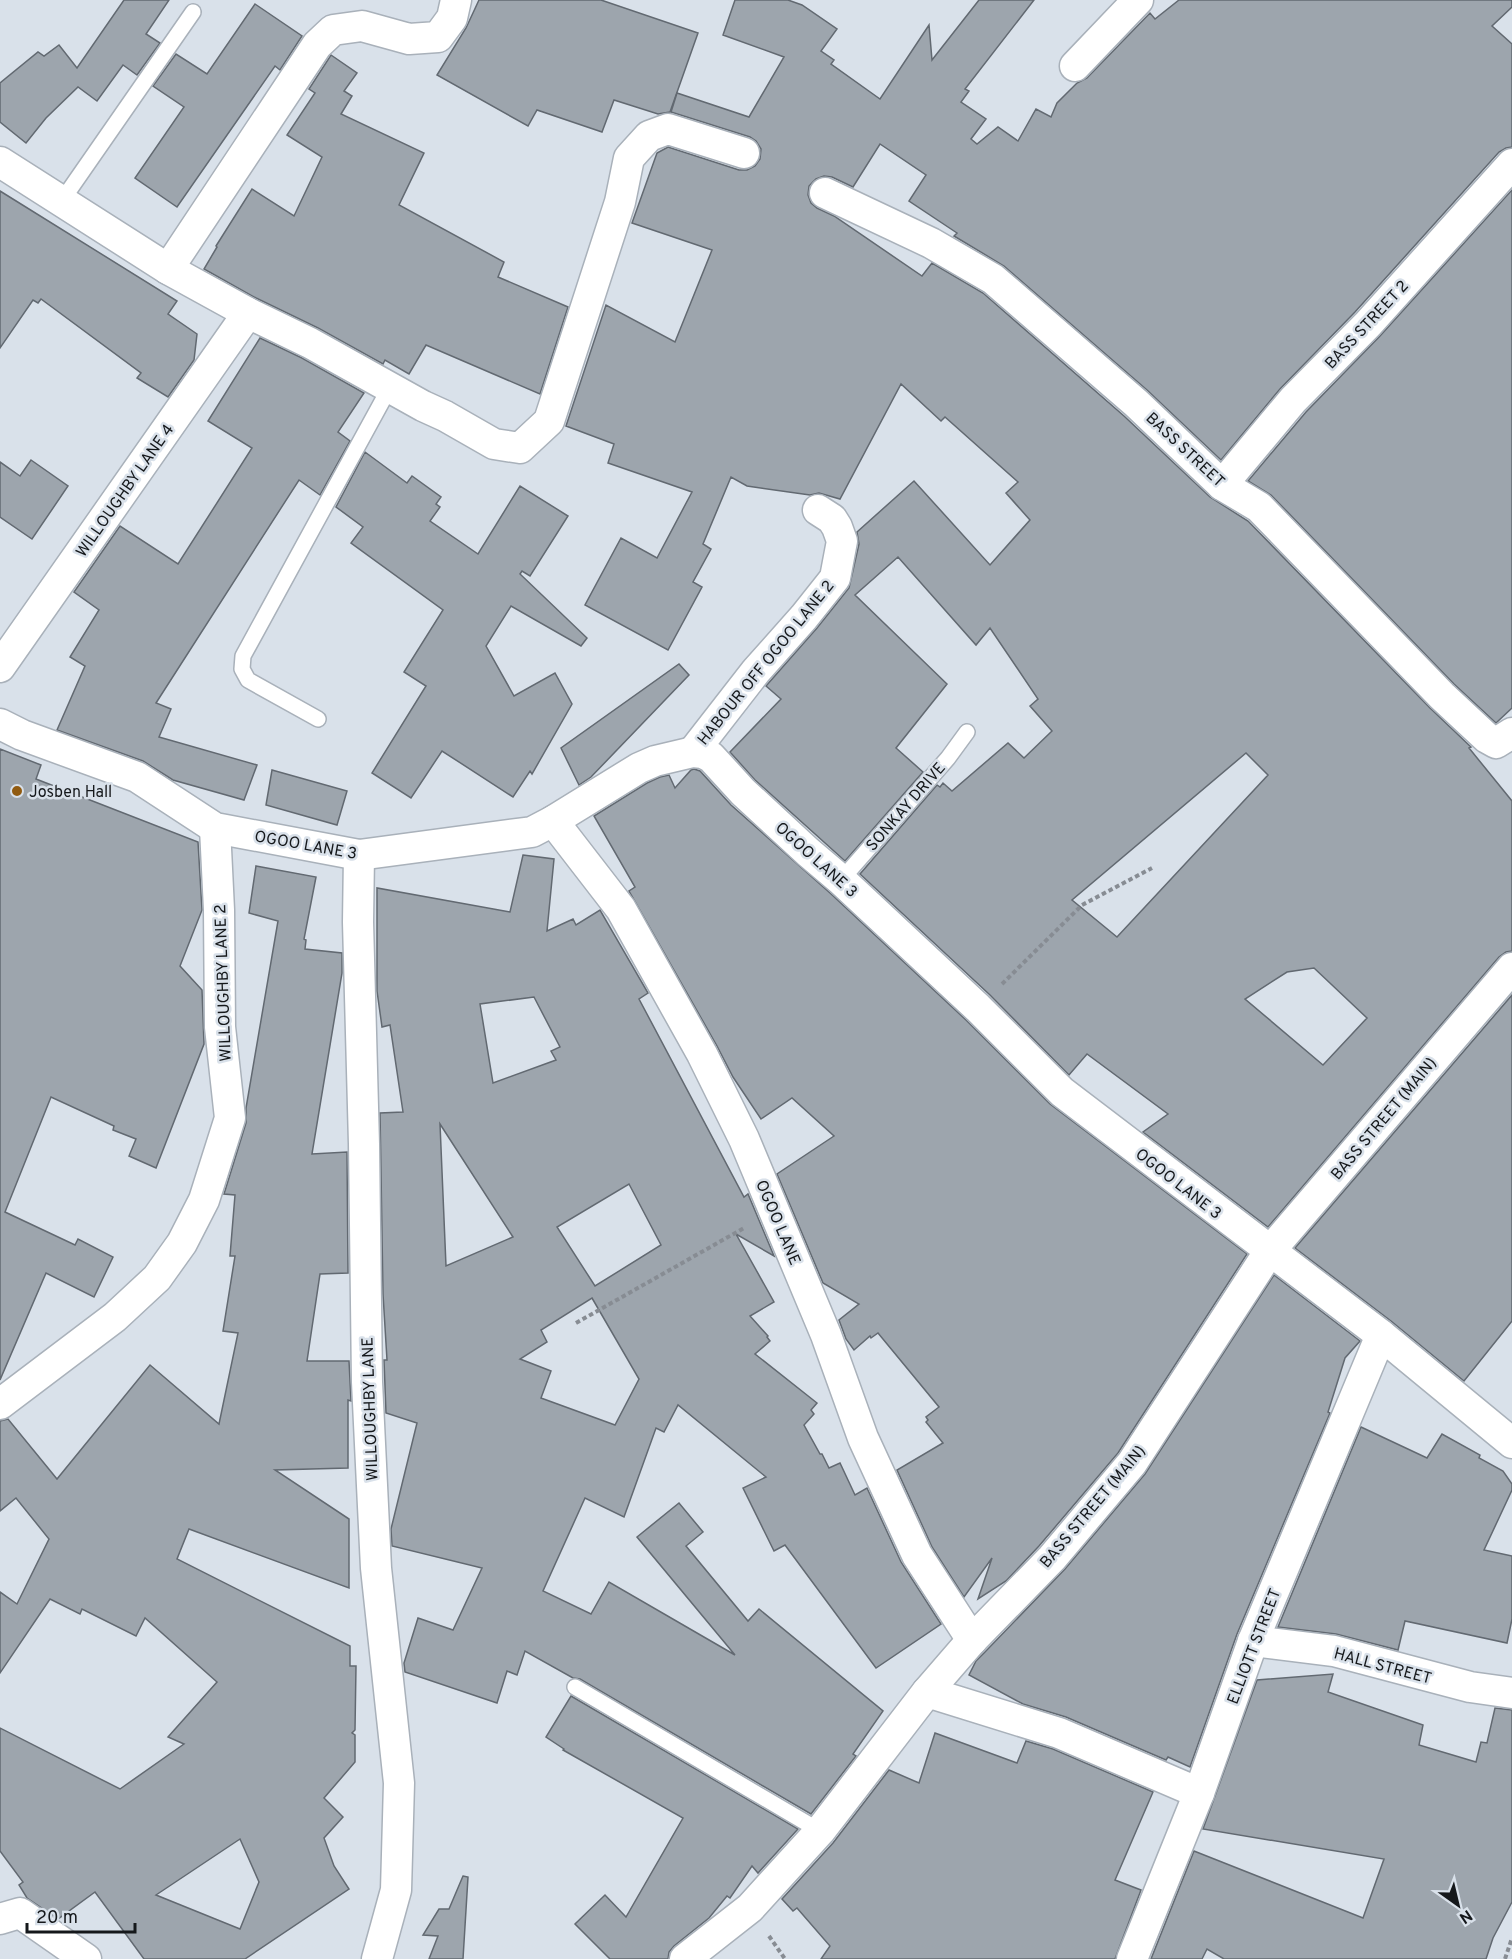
<svg xmlns="http://www.w3.org/2000/svg" width="1512" height="1959" font-family="Overpass,sans-serif">
<style>
.building{fill:#9da5ad;stroke:#626971;stroke-width:1.5;fill-rule:evenodd}
.lines{fill:none;stroke-linecap:round;stroke-linejoin:round}
.service-casing{stroke:#a9b1ba;stroke-width:18}
.minor-casing{stroke:#a9b1ba;stroke-width:33}
.path{stroke:#878c93;stroke-width:4;stroke-dasharray:4.5 3;stroke-linecap:butt}
.service{stroke:#fff;stroke-width:15}
.minor{stroke:#fff;stroke-width:30}
.poi-dot{fill:#915b11;stroke:#d9e1ea;stroke-width:2}
.labels{text-anchor:middle;stroke-width:5;stroke-linejoin:round;paint-order:stroke}
.street-label{font-size:16px;fill:#15181b;stroke:#d9e1ea}
.poi-label{font-size:16px;fill:#15181b;stroke:#d9e1ea;text-anchor:start}
</style>
<rect width="100%" height="100%" fill="#d9e1ea"/>
<g class="building">
<polygon points="124,0 169,0 146,34 160,43 137,75 123,65 97,101 78,87 46,118 26,143 0,122 0,83 38,52 44,56 59,45 77,68"/>
<polygon points="479,0 601,0 698,33 670,112 658,114 614,100 602,132 537,110 528,126 437,75 466,28"/>
<path d="M735,0H788L802,5L837,29L821,51L834,60L831,64L880,99L929,25L932,60L979,0H1034L965,89L969,91L961,102L986,119L971,139L977,144L998,127L1018,141L1036,109L1051,117L1057,103L1077,83L1087,78L1150,13L1155,19L1179,0H1512V7L1492,26L1512,44V147L1506,148L1499,152L1355,312L1280,389L1221,460L1147,390L1004,266L954,236L957,233L909,201L926,175L880,144L853,187L832,177L824,176L816,179L809,186L808,195L811,203L817,208L834,216L922,276L932,263L983,293L1124,416L1210,497L1248,521L1430,708L1471,747L1469,748L1512,801V951L1506,952L1499,957L1268,1227L1143,1132L1168,1114L1087,1054L1069,1075L990,995L860,874L937,785L940,787L943,783L952,791L1008,743L1024,758L1052,731L1030,706L1038,699L990,628L976,645L898,557L855,595L947,684L896,748L923,772L845,861L755,780L730,752L781,699L766,686L817,628L849,588L859,544L857,532L914,481L990,565L1030,520L1006,493L1018,482L945,417L941,421L901,384L840,499L819,493L810,495L747,486L731,477L703,544L711,549L693,582L702,587L668,650L585,605L621,538L657,558L692,492L608,463L614,444L566,426L606,305L675,342L712,250L632,223L657,153L668,147L739,170H747L755,166L760,159L761,149L756,141L750,137L671,112L677,93L749,117L784,57L723,35ZM1246,753L1268,775L1117,937L1072,900ZM1314,968L1367,1018L1323,1065L1245,999L1287,972Z"/>
<polygon points="255,4 302,36 280,70 275,66 177,207 135,178 184,107 153,86 176,54 207,74"/>
<polygon points="331,55 357,73 344,91 352,96 341,114 424,153 399,205 504,262 498,277 568,307 540,394 426,345 409,374 385,360 383,364 318,328 256,298 204,269 217,247 216,246 252,189 294,216 322,157 287,135 315,93 309,89"/>
<polygon points="1512,190 1512,708 1496,723 1454,684 1271,495 1248,481 1306,412 1380,336"/>
<polygon points="0,191 177,301 168,314 197,334 194,360 168,397 137,378 141,373 41,299 38,303 33,300 0,348"/>
<polygon points="260,338 302,358 364,393 338,432 350,441 320,495 299,480 156,703 171,709 159,737 257,765 244,800 173,780 143,761 57,730 85,666 70,657 99,610 74,592 120,526 178,564 252,448 208,421"/>
<polygon points="365,452 407,483 412,476 441,497 436,504 440,507 430,521 478,554 520,486 568,516 530,576 522,571 520,574 587,638 581,646 511,606 486,646 514,696 555,673 572,704 532,774 530,771 513,797 442,751 411,798 372,773 426,686 404,672 443,610 351,543 363,527 336,507"/>
<polygon points="31,460 68,486 32,539 0,517 0,462 20,476"/>
<polygon points="679,664 689,675 591,777 579,785 561,748"/>
<polygon points="0,749 41,765 36,779 198,842 202,910 180,966 202,990 204,1044 156,1168 129,1156 136,1139 113,1130 114,1126 51,1097 5,1212 75,1245 78,1239 113,1257 94,1297 46,1273 0,1380"/>
<polygon points="694,769 700,771 731,805 830,893 966,1020 1050,1104 1247,1254 1118,1453 1039,1546 1006,1581 978,1599 992,1558 964,1597 932,1547 897,1470 943,1443 926,1422 928,1420 926,1417 939,1407 878,1333 871,1338 870,1336 854,1350 846,1339 839,1320 859,1304 823,1283 777,1174 834,1136 792,1098 761,1119 733,1077 717,1046 629,891 635,887 594,816 647,783 660,777 669,775 675,788 691,770"/>
<polygon points="272,770 347,791 337,825 266,805"/>
<path d="M523,855L554,859L547,931L573,919L576,925L600,910L648,993L639,999L744,1197L748,1194L774,1256L736,1234L774,1302L750,1316L768,1336L767,1337L770,1341L755,1354L817,1403L811,1410L814,1414L804,1425L820,1454H822L829,1468L840,1463L855,1495L867,1488L901,1562L941,1624L876,1668L785,1545L774,1551L743,1488L766,1477L678,1405L664,1432L656,1428L624,1517L585,1498L543,1591L591,1614L609,1582L735,1655L637,1537L679,1503L703,1532L686,1546L748,1621L759,1609L883,1711L853,1754L856,1756L811,1814L580,1679L573,1678L525,1651L517,1675L507,1671L497,1703L405,1672L404,1663L418,1618L453,1630L482,1568L392,1546L391,1529L417,1423L386,1413L384,1360H387L383,1294L380,1113L403,1112L390,1025L382,1027L377,991V888L510,912ZM534,997L560,1047L551,1051L556,1060L493,1083L480,1004ZM440,1124L513,1237L446,1266ZM629,1184L661,1245L595,1286L557,1227ZM592,1298L639,1379L615,1425L541,1398L551,1371L520,1359L547,1342L541,1330Z"/>
<path d="M256,866L316,877L304,939L306,940L305,949L342,953V973L312,1154L347,1152L348,1273L320,1274L307,1361H349L351,1401L348,1400V1468L275,1470L349,1519V1588L189,1529L177,1559L350,1646V1666H356L355,1730L352,1733L355,1735V1762L324,1798L343,1817L324,1838L334,1866L349,1889L245,1959H144L95,1892L58,1919L27,1898L19,1885L23,1882L0,1851V1728L120,1789L184,1744L168,1737L217,1682L145,1618L136,1636L82,1609L80,1614L50,1599L0,1673V1592L17,1604L49,1539L16,1498L0,1511V1421L8,1419L57,1479L150,1365L219,1424L238,1333L223,1331L235,1256H230L235,1195L224,1194L246,1123V1108L278,921L249,913ZM240,1839L259,1882L240,1929L156,1895Z"/>
<polygon points="1512,995 1512,1321 1464,1381 1391,1321 1295,1248"/>
<polygon points="1274,1275 1360,1341 1345,1358 1328,1412 1330,1413 1237,1634 1190,1767 1168,1757 1166,1760 1066,1717 1023,1704 969,1675 976,1661 985,1652 1065,1569 1145,1474"/>
<polygon points="1361,1427 1427,1458 1442,1434 1480,1455 1479,1458 1503,1471 1512,1484 1512,1490 1484,1550 1512,1556 1512,1619 1507,1643 1405,1621 1398,1650 1336,1634 1278,1627"/>
<polygon points="1333,1674 1328,1692 1423,1725 1419,1745 1476,1762 1481,1742 1487,1743 1495,1708 1512,1710 1512,1902 1493,1938 1486,1959 1224,1959 1207,1949 1202,1959 1151,1959 1194,1851 1363,1918 1384,1859 1203,1829 1257,1680"/>
<polygon points="571,1696 798,1829 758,1873 752,1866 730,1898 727,1896 709,1918 674,1946 669,1952 668,1959 610,1959 575,1924 605,1895 626,1917 683,1818 563,1750 564,1749 546,1737"/>
<polygon points="935,1733 1017,1763 1026,1741 1053,1749 1153,1792 1115,1880 1141,1890 1115,1959 821,1959 830,1946 797,1908 793,1911 782,1899 833,1843 889,1770 919,1783"/>
<polygon points="463,1876 468,1877 463,1959 429,1959 438,1936 423,1935 439,1909 449,1909"/>
</g>
<g class="lines">
<g class="service-casing">
<g id="service">
<polyline points="61,202 193,12"/>
<polyline points="318,719 248,680 242,669 243,656 390,387"/>
<polyline points="841,880 948,758 967,732"/>
<polyline points="575,1687 820,1831"/>
</g>
</g>
<g class="minor-casing">
<g id="minor">
<polyline points="1075,66 1138,0"/>
<polyline points="0,162 168,269 248,313 310,343 423,406 445,416 494,444 520,448 549,421 620,202 629,158 649,136 668,129 744,153"/>
<polyline points="825,193 931,243 993,279 1136,403 1222,485 1259,507 1442,696 1487,738 1496,743 1512,733"/>
<polyline points="168,269 317,45 333,30 362,26 409,39 438,37 452,18 456,0"/>
<polyline points="1222,485 1293,400 1368,324 1512,164"/>
<polyline points="0,667 248,313"/>
<polyline points="0,724 22,735 137,777 215,828 359,855 532,832 553,821 639,768 655,761 693,752 703,753 711,757 743,792 808,852 841,880 978,1008 1062,1092 1381,1335 1512,1443"/>
<polyline points="693,752 756,671 804,617 835,578 842,541 837,527 832,519 818,510"/>
<polyline points="553,821 621,909 702,1054 744,1139 826,1335 863,1438 917,1555 972,1640"/>
<polyline points="359,855 358,922 364,1144 367,1382 376,1568 399,1783 396,1890 377,1959"/>
<polyline points="0,1404 115,1317 157,1278 182,1243 204,1200 230,1118 220,1027 219,910 215,828"/>
<polyline points="1253,1641 1334,1651 1470,1687 1512,1693"/>
<polyline points="927,1692 1059,1733 1199,1793"/>
<polyline points="0,1919 20,1913 86,1959"/>
<polyline points="685,1959 750,1908 820,1831 927,1692 972,1640 1052,1558 1132,1463 1269,1252 1512,968"/>
<polyline points="1132,1959 1199,1793 1253,1641 1381,1335"/>
</g>
</g>
<g class="path">
<polyline points="1002,984 1082,905 1152,868"/>
<polyline points="576,1323 744,1228"/>
<polyline points="769,1936 785,1959"/>
<polyline points="1505,1959 1512,1938"/>
</g>
<use href="#service" class="service"/>
<use href="#minor" class="minor"/>
</g>
<circle class="poi-dot" cx="17" cy="791" r="6"/>
<g class="labels">
<g class="street-label">
<text transform="translate(1366 324) rotate(-47)" y="6">BASS STREET 2</text>
<text transform="translate(1186 449) rotate(43)" y="6">BASS STREET</text>
<text transform="translate(124 490) rotate(-55)" y="6">WILLOUGHBY LANE 4</text>
<text transform="translate(765 662) rotate(-51)" y="6">HABOUR OFF OGOO LANE 2</text>
<text transform="translate(905 806) rotate(-49)" y="6">SONKAY DRIVE</text>
<text transform="translate(306 844) rotate(10)" y="6">OGOO LANE 3</text>
<text transform="translate(817 859) rotate(42)" y="6">OGOO LANE 3</text>
<text transform="translate(222 983) rotate(-92)" y="6">WILLOUGHBY LANE 2</text>
<text transform="translate(1383 1118) rotate(-50)" y="6">BASS STREET (MAIN)</text>
<text transform="translate(1179 1183) rotate(38)" y="6">OGOO LANE 3</text>
<text transform="translate(779 1222) rotate(67)" y="6">OGOO LANE</text>
<text transform="translate(369 1409) rotate(-92)" y="6">WILLOUGHBY LANE</text>
<text transform="translate(1092 1506) rotate(-50)" y="6">BASS STREET (MAIN)</text>
<text transform="translate(1253 1646) rotate(-69)" y="6">ELLIOTT STREET</text>
<text transform="translate(1383 1665) rotate(15)" y="6">HALL STREET</text>
</g>
<g class="poi-label">
<text x="29" y="797">Josben Hall</text>
</g>
</g>
<g transform="translate(1458 1905) rotate(146)" stroke="#d9e1ea" stroke-width="4.5" paint-order="stroke">
<path d="M0-4.5L10 22L0 15L-10 22Z" fill="#15181b"/>
<text y="-9" font-size="16" font-weight="bold" text-anchor="middle" fill="#15181b">N</text>
</g>
<path d="M27 1923v9h108v-9" fill="none" stroke="#15181b" stroke-width="3"/>
<text x="36" y="1923" font-size="18" fill="#15181b" stroke="#d9e1ea" stroke-width="4.5" paint-order="stroke">20 m</text>
</svg>
